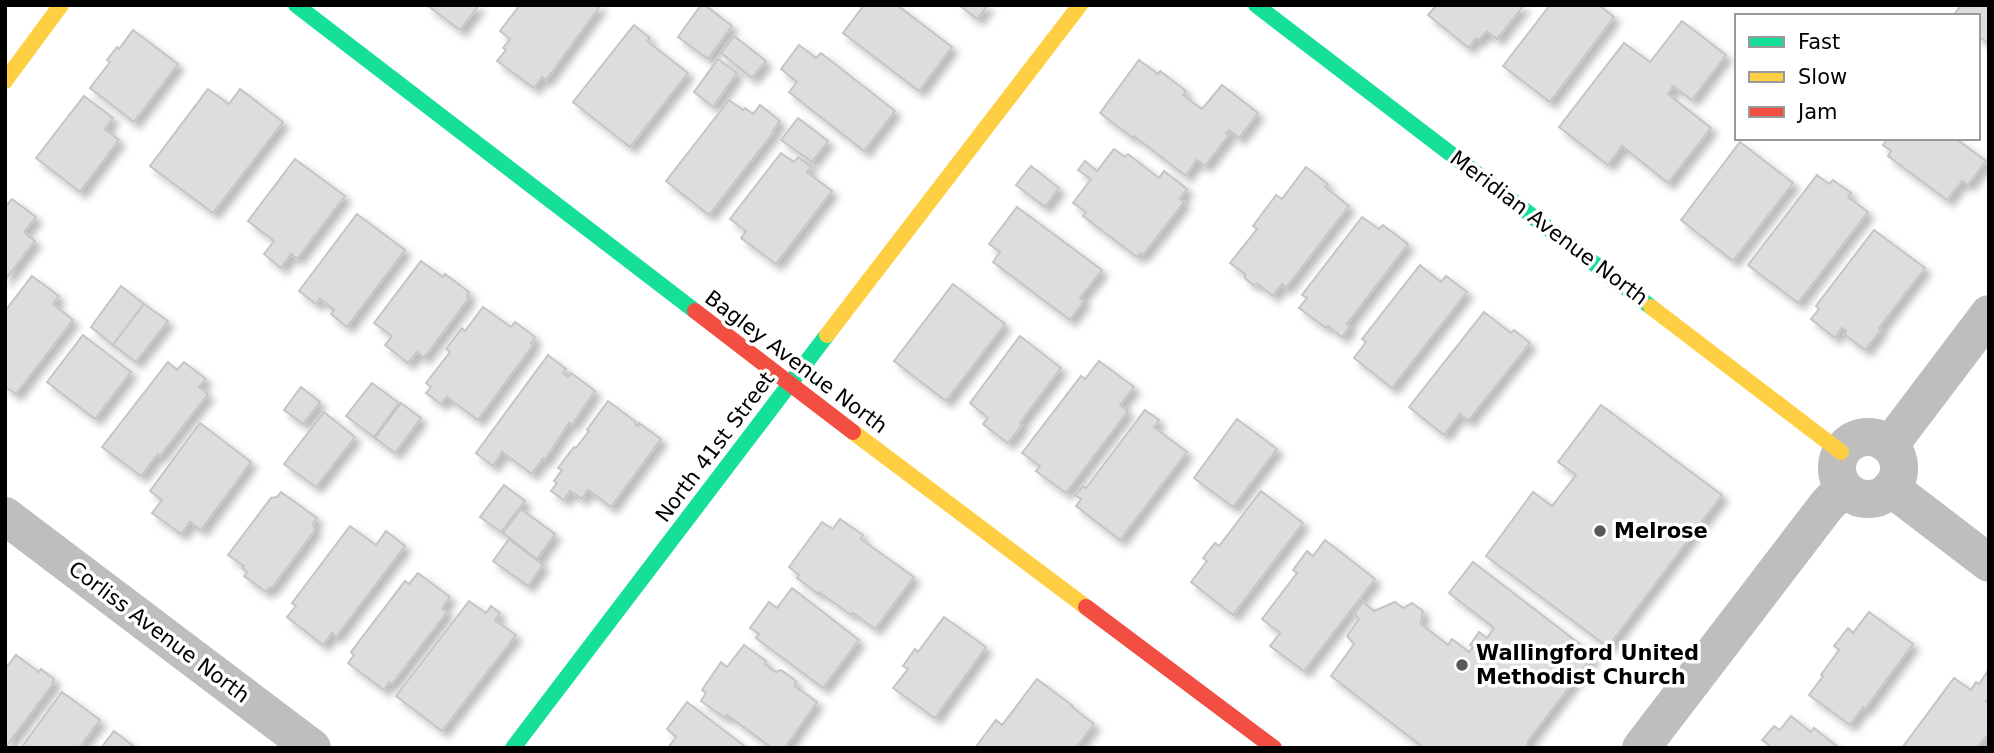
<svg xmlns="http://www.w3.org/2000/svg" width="1994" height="753" font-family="'DejaVu Sans',sans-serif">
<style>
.building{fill:#ddd;stroke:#c5c5c5;stroke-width:2;filter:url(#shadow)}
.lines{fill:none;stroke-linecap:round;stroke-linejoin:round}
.street{stroke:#bebebe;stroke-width:38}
.fast{stroke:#16e098;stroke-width:16}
.slow{stroke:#ffcf43;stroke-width:16}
.jam{stroke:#f24e42;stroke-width:16}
.poi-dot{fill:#595959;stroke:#fff;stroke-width:2.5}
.labels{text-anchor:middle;stroke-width:7;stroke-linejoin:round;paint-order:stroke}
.street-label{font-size:21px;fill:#000;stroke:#fff}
.poi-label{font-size:21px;font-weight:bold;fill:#000;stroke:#fff;text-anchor:start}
</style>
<defs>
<filter id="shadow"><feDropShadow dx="6" dy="6" stdDeviation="3.5" flood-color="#0004"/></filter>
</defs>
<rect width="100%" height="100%" fill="#fff"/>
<g class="building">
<polygon points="427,5 479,5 460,30"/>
<polygon points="517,5 601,5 546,80 542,77 534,88 497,61 506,50 503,48 510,39 500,31 519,6"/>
<polygon points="701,5 705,5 732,26 708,59 678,37"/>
<polygon points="864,5 897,5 952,47 919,91 843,33"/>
<polygon points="959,5 988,5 977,19"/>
<polygon points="1434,5 1524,5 1497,39 1487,31 1479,40 1476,38 1469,48 1428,15 1436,6"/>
<polygon points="1550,5 1599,5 1614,17 1550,102 1503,66"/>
<polygon points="1961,5 1989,5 1989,44 1978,36 1978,16 1953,16"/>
<polygon points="1682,21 1726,55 1692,100 1673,86 1668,94 1711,128 1668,183 1622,146 1608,165 1559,127 1624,43 1650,62"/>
<polygon points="634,25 650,38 647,41 688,73 630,147 573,102"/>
<polygon points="133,30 178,64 134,122 90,88 110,62 107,60 117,47 119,49"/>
<polygon points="734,36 766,61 752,78 721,53"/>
<polygon points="799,45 816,58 821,53 895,111 864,151 789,92 797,82 781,69"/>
<polygon points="718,59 737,73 713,107 694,92"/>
<polygon points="1139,60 1158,74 1160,71 1186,91 1183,95 1202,109 1222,85 1258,113 1239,138 1229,130 1226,133 1229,135 1205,166 1197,160 1186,176 1134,136 1133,138 1100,113"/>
<polygon points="208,89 229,104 240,89 283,122 213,213 150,166"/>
<polygon points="84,96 113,118 105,129 119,140 80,192 36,158"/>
<polygon points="729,100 743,110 745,108 753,114 760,105 780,121 772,132 773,133 709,215 666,181"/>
<polygon points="798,118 828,141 812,162 781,140"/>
<polygon points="1888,138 1955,138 1986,161 1968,185 1962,181 1947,200 1888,156 1891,151 1883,145"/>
<polygon points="1740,142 1793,183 1733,261 1681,220"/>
<polygon points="1114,149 1125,157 1128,154 1159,178 1164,171 1187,189 1180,199 1184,202 1143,255 1140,253 1137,257 1083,216 1086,212 1073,203 1091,179 1078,170 1085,161 1097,171"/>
<polygon points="781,153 794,162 798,157 811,167 807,172 832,191 776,264 741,238 746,231 730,219"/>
<polygon points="295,159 345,196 297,259 291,254 281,268 264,254 274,241 248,221"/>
<polygon points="1031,166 1059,188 1045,207 1016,185"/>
<polygon points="1306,167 1328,184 1325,187 1349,206 1286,288 1282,284 1273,296 1258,284 1253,285 1245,278 1245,274 1230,263 1257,229 1253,226 1276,195 1282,199"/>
<polygon points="1817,175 1829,184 1833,180 1851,193 1848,197 1868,212 1798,303 1748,265"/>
<polygon points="12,199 36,217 24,232 35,241 5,280 5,207"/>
<polygon points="1017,207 1102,270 1080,298 1084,301 1070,320 993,262 1000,252 989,244"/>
<polygon points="357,214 405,250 347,327 331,314 334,310 320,299 316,304 299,291"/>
<polygon points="1362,217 1379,229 1383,225 1408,244 1347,324 1350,326 1342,337 1328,326 1326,328 1299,308 1307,298 1302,295"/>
<polygon points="1874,230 1925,268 1879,328 1881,330 1865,350 1844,334 1846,331 1842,328 1835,338 1811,319 1819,309 1816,306"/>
<polygon points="421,261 443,277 445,274 469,292 467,296 469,298 424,358 417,352 408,363 385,345 392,336 374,323"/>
<polygon points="1420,265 1441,282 1446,276 1467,292 1392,388 1354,358 1366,342 1362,339"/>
<polygon points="32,276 59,296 53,304 73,320 16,394 5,387 5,311"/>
<polygon points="953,284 1005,324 946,401 894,361"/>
<polygon points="121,286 144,304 113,345 91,327"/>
<polygon points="144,304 168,321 136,362 113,345"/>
<polygon points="483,307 511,327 515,322 535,337 531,343 533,345 478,420 447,397 441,404 426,393 431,387 426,383 450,352 446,349 462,328 465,331"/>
<polygon points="1484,312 1511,333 1514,330 1530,343 1468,421 1460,414 1444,435 1409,407"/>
<polygon points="83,335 131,372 95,419 47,382"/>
<polygon points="1020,336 1061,368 1020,423 1022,425 1008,443 983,424 988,418 970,403"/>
<polygon points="548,355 566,369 563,373 568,377 571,373 595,391 572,425 569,423 545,460 543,458 532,474 502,452 493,466 476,453"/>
<polygon points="1099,361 1134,387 1120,405 1128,411 1066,493 1036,471 1040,466 1022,453 1081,376 1085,379"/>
<polygon points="168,362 177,370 184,362 206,379 199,387 208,394 160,456 158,454 141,476 102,447"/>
<polygon points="372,383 399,403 374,437 346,416"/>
<polygon points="301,387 320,402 303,424 284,410"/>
<polygon points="608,401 636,422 635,424 638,426 639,423 661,439 611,507 588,490 582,499 570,491 564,500 551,491 557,483 554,481 562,470 558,468 574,447 576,448 589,431 587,430"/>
<polygon points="401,403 421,418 395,453 375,438"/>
<polygon points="1601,405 1722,495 1608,647 1486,556 1533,492 1552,506 1576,475 1558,462"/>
<polygon points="1145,410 1159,420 1154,427 1187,452 1120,540 1076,506 1081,499 1075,495 1083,486 1086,488"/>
<polygon points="324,412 355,437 316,487 284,464"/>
<polygon points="1237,419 1277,449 1233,507 1194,478"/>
<polygon points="200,423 251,462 201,530 190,522 181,534 152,513 162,500 150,491"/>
<polygon points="504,485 525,501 501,532 480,517"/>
<polygon points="1261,491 1303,523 1233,615 1191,582 1207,561 1203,558 1215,543 1219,546"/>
<polygon points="281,492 317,518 313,524 315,530 272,588 270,587 266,592 244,576 247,572 242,568 244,566 228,555 271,498 277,497"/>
<polygon points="521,509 555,534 537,559 503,533"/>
<polygon points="840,519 863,535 861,539 914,577 875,629 853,613 851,615 819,592 818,594 797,578 799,575 789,567 822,522 833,529"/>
<polygon points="350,526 376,545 386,531 405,546 336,637 332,633 323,645 287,617 296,606 292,603"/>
<polygon points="509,539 543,565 528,586 493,561"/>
<polygon points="1325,540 1375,579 1304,671 1270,646 1280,633 1262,619 1297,573 1293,570 1307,551 1313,556"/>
<polygon points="1473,562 1594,655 1528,741 1528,748 1424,748 1331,676 1354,644 1347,636 1359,619 1354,614 1363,602 1374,611 1395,602 1403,608 1412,603 1423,611 1421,624 1448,645 1452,639 1469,652 1473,647 1470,645 1479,632 1487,638 1494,628 1449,593"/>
<polygon points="418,573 450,597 442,608 447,612 392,684 389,682 384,690 348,663 354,655 351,652 405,581 409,584"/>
<polygon points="792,588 859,640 823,688 756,638 759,634 750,628 769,602 777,608"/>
<polygon points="469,601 486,613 491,606 500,613 495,620 516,635 442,731 396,696"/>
<polygon points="1869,612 1913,644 1865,709 1863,707 1850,725 1809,695 1823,676 1821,675 1839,650 1834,646 1848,628 1853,633"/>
<polygon points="944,617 986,647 935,718 893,688 908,669 903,666 915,649 918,652"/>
<polygon points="744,645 766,661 765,664 776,672 781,670 796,681 795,686 817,702 785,748 772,748 727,715 725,718 701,701 706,693 702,690 721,662 727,667"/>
<polygon points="16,655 39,672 41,669 54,679 52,683 53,684 5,748 5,669"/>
<polygon points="1987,672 1989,674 1989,698 1986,701 1989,703 1989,733 1977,748 1902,748 1954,678 1971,690 1976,682 1979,684"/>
<polygon points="1037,679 1073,706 1072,707 1094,724 1076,748 975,748 996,720 1002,725"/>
<polygon points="62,692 100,720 79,748 21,748"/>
<polygon points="687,702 747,748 668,748 676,737 667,729"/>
<polygon points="1791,716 1811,732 1814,728 1839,748 1767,748 1769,745 1762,740 1774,726 1780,730"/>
<polygon points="114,731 136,748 101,748"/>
</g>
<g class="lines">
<g class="street">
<circle cx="1868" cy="468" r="31"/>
<polyline points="1887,444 1896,437 1989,314"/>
<polyline points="1891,488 1989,563"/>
<polyline points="5,516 312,748"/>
<polyline points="1641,748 1827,505 1844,488"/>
</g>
<g class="fast">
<polyline points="296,5 695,311"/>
<polyline points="1256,5 1651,307"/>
<polyline points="513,748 827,335"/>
</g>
<g class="slow">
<polyline points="5,81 61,5"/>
<polyline points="1651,307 1841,452"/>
<polyline points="827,335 1080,5"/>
<polyline points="853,432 1086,607"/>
</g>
<g class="jam">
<polyline points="695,311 853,432"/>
<polyline points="1086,607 1274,748"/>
</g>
</g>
<g class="poi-dot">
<circle cx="1600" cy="531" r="7"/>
<circle cx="1462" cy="665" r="7"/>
</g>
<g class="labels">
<g class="street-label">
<text transform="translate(1549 228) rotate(37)" y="7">Meridian Avenue North</text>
<text transform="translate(796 362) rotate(37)" y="7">Bagley Avenue North</text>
<text transform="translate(715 447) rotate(-53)" y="7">North 41st Street</text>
<text transform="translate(159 632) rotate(37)" y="7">Corliss Avenue North</text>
</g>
<g class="poi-label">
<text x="1614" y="538">Melrose</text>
<text x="1476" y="660">Wallingford United<tspan x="1476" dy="24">Methodist Church</tspan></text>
</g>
</g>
<rect width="1994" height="753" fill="none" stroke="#000000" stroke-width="14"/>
<rect x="1735" y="14" width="245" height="126" fill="#ffffff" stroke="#999999" stroke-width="2"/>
<rect x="1749" y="37" width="35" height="10" fill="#16e098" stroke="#999999" stroke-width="2"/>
<text x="1798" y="49" font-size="21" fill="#000000">Fast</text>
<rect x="1749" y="72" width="35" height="10" fill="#ffcf43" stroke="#999999" stroke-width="2"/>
<text x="1798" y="84" font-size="21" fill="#000000">Slow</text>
<rect x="1749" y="107" width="35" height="10" fill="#f24e42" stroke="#999999" stroke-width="2"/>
<text x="1798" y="119" font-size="21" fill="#000000">Jam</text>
</svg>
